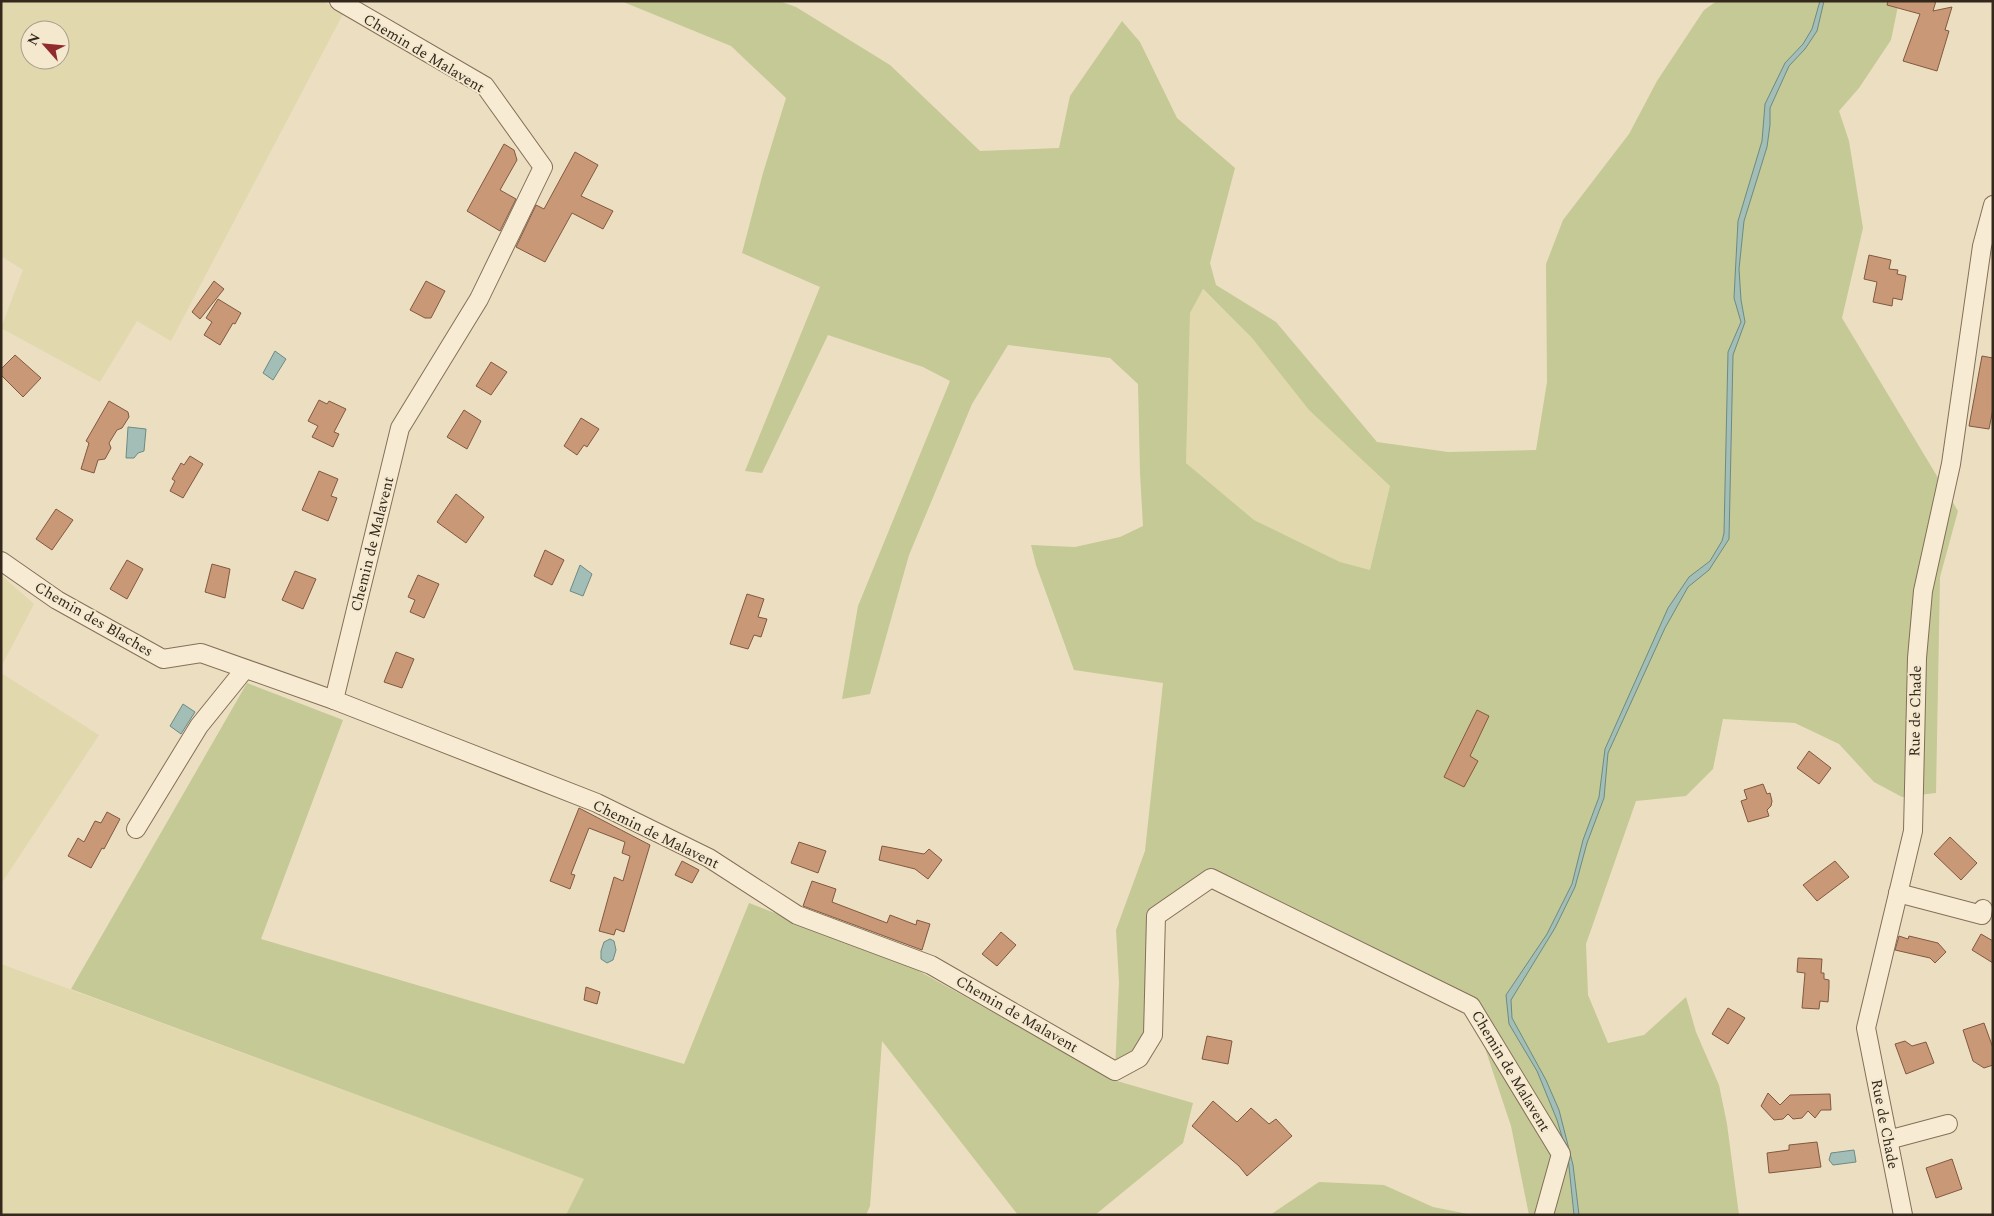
<svg xmlns="http://www.w3.org/2000/svg" width="1994" height="1216" font-family="Spectral,serif">
<style>
.farmland{fill:#e1d8ae;fill-rule:evenodd}
.green{fill:#c4c995;fill-rule:evenodd}
.water{fill:#a3beb6;stroke:#6b8b83}
.building{fill:#c99877;stroke:#825940}
.lines{fill:none;stroke-linecap:round;stroke-linejoin:round}
.minor-casing{stroke:#846f59;stroke-width:20}
.minor{stroke:#f7ecd3;stroke-width:18}
.labels{text-anchor:middle;stroke-width:4;stroke-linejoin:round;paint-order:stroke}
.street-label{font-size:15px;fill:#34281d;stroke:#f4e9cf}
</style>
<rect width="100%" height="100%" fill="#ecdec0"/>
<g class="farmland">
<path d="M1,1H323L343,14L171,341L137,321L100,382L1,328L23,270L1,256ZM30,30H60V60H30Z"/>
<polygon points="1202,289 1252,338 1309,410 1390,486 1370,570 1340,562 1254,520 1186,463 1190,313"/>
<polygon points="1,575 34,604 1,667"/>
<polygon points="1,673 99,735 1,884"/>
<polygon points="1,964 585,1179 566,1215 1,1215"/>
</g>
<g class="green">
<path d="M621,1H779L796,7L890,65L980,151L1059,148L1070,96L1122,21L1140,42L1177,118L1235,168L1210,263L1216,285L1276,322L1377,442L1448,452L1536,450L1547,382L1546,264L1563,220L1629,134L1657,81L1704,10L1717,1H1899L1891,40L1859,88L1839,111L1849,141L1863,228L1842,318L1958,511L1940,577L1936,793L1902,797L1874,782L1839,744L1795,723L1723,719L1713,769L1686,796L1636,801L1586,944L1588,995L1608,1043L1644,1035L1686,997L1696,1032L1719,1085L1727,1124L1739,1215H1529L1511,1126L1471,1006L1211,878L1156,916L1153,1035L1115,1071L1119,982L1116,930L1145,851L1163,683L1074,670L1036,565L1031,545L1075,547L1120,537L1143,526L1140,473L1138,384L1110,358L1008,345L972,404L909,555L870,694L842,699L858,606L950,381L923,367L828,335L762,473L745,471L820,287L742,253L763,173L786,98L731,46ZM1203,289L1252,338L1309,410L1390,486L1370,570L1340,562L1254,520L1186,463L1190,313Z"/>
<polygon points="247,683 343,720 261,939 684,1064 749,903 908,965 1117,1081 1193,1103 1183,1143 1095,1215 1018,1215 882,1041 870,1206 866,1215 566,1215 584,1179 71,989"/>
<polygon points="1319,1182 1384,1185 1433,1207 1473,1215 1270,1215"/>
</g>
<g class="water">
<polygon points="1820,1 1824,1 1817,31 1805,49 1789,66 1770,108 1770,125 1767,147 1744,221 1739,269 1741,300 1745,322 1733,355 1729,539 1709,570 1688,587 1665,628 1608,753 1604,798 1587,843 1575,887 1555,928 1511,1000 1512,1018 1546,1080 1559,1110 1573,1165 1579,1215 1574,1215 1568,1157 1557,1120 1537,1071 1509,1024 1506,995 1547,934 1572,884 1583,840 1599,797 1605,749 1668,608 1689,577 1710,561 1722,541 1724,533 1728,352 1741,322 1734,298 1738,221 1762,141 1765,104 1785,63 1803,44 1812,29"/>
<polygon points="275,351 286,359 273,380 263,373"/>
<polygon points="128,427 146,429 144,451 138,453 134,458 126,458"/>
<polygon points="580,565 592,574 583,596 570,591"/>
<polygon points="183,704 195,712 181,734 170,726"/>
<polygon points="610,939 614,941 616,950 613,960 607,963 601,959 601,951 604,942"/>
<polygon points="1854,1150 1856,1162 1833,1165 1829,1160 1831,1153"/>
</g>
<g class="building">
<polygon points="1888,1 1936,1 1933,11 1952,7 1945,30 1949,31 1937,71 1903,61 1920,14 1887,5"/>
<polygon points="504,144 514,150 517,160 500,190 516,199 500,231 467,211"/>
<polygon points="575,152 598,165 581,196 613,211 603,229 572,213 545,262 516,247 536,205 544,209"/>
<polygon points="1869,255 1891,260 1889,269 1898,270 1897,274 1906,276 1902,300 1893,298 1892,306 1873,302 1877,282 1864,279"/>
<polygon points="214,281 224,289 200,319 192,312"/>
<polygon points="426,281 445,291 431,318 425,318 410,310"/>
<polygon points="218,299 241,313 235,324 233,323 220,345 204,335 212,322 206,318"/>
<polygon points="15,355 41,378 23,397 1,375 1,369"/>
<polygon points="1982,356 1993,358 1993,409 1989,429 1969,426"/>
<polygon points="491,362 507,372 491,395 476,386"/>
<polygon points="319,400 327,404 329,401 346,409 334,432 339,434 333,447 312,437 318,426 308,421"/>
<polygon points="109,401 128,412 129,417 122,428 117,430 109,443 111,448 105,459 98,460 94,473 81,469 89,443 86,441"/>
<polygon points="464,410 481,421 467,449 447,437"/>
<polygon points="581,418 599,429 587,447 584,445 577,455 564,446"/>
<polygon points="190,456 203,464 183,498 170,491 175,481 172,479 181,463 184,465"/>
<polygon points="319,471 338,479 331,496 337,498 328,521 302,510"/>
<polygon points="456,494 484,517 466,543 437,522"/>
<polygon points="56,509 73,520 52,550 36,539"/>
<polygon points="545,550 564,560 552,585 534,576"/>
<polygon points="127,560 143,569 127,599 110,589"/>
<polygon points="212,564 230,569 225,598 205,592"/>
<polygon points="295,571 316,579 303,609 282,600"/>
<polygon points="418,575 439,584 424,618 410,612 415,600 408,597"/>
<polygon points="747,594 764,599 758,617 767,619 761,637 754,635 748,649 730,644"/>
<polygon points="396,652 414,659 402,688 384,682"/>
<polygon points="1477,710 1489,716 1470,756 1478,761 1464,787 1444,777"/>
<polygon points="1809,751 1831,768 1819,784 1797,768"/>
<polygon points="1763,784 1767,794 1770,793 1772,801 1771,806 1767,810 1769,816 1748,822 1741,801 1747,799 1744,790"/>
<polygon points="579,808 650,845 624,932 616,929 614,935 599,931 614,877 623,881 630,856 622,853 625,842 589,828 571,874 575,875 570,889 550,881"/>
<polygon points="107,812 120,819 104,849 102,848 91,868 68,856 78,838 84,842 95,821 101,823"/>
<polygon points="1950,837 1977,863 1961,880 1934,854"/>
<polygon points="799,842 826,851 818,873 791,863"/>
<polygon points="882,846 924,854 929,849 942,860 928,879 915,869 879,860"/>
<polygon points="682,861 699,870 692,883 675,875"/>
<polygon points="1835,861 1849,877 1817,901 1803,885"/>
<polygon points="812,881 836,889 832,902 887,923 890,915 916,925 917,920 930,924 922,950 803,906"/>
<polygon points="1001,932 1016,945 997,966 982,954"/>
<polygon points="1981,934 1993,941 1993,963 1972,950"/>
<polygon points="1899,936 1908,939 1909,936 1938,943 1946,952 1935,963 1930,958 1895,950"/>
<polygon points="1798,958 1822,959 1821,973 1824,973 1824,979 1829,980 1829,987 1828,1002 1820,1001 1819,1009 1802,1008 1805,973 1797,972"/>
<polygon points="586,987 600,992 597,1004 584,1000"/>
<polygon points="1728,1008 1745,1018 1728,1044 1712,1034"/>
<polygon points="1984,1023 1993,1048 1993,1065 1984,1068 1973,1061 1963,1030"/>
<polygon points="1207,1036 1232,1041 1228,1064 1202,1059"/>
<polygon points="1905,1041 1912,1046 1926,1042 1934,1063 1906,1074 1895,1044"/>
<polygon points="1768,1093 1780,1105 1790,1095 1830,1094 1831,1110 1821,1110 1815,1118 1808,1111 1802,1118 1793,1119 1788,1114 1783,1119 1774,1120 1761,1106"/>
<polygon points="1213,1101 1237,1122 1251,1108 1269,1124 1276,1119 1292,1136 1247,1176 1239,1166 1192,1126"/>
<polygon points="1817,1142 1821,1167 1769,1173 1767,1153 1789,1150 1789,1145"/>
<polygon points="1952,1159 1962,1189 1936,1198 1926,1168"/>
</g>
<g class="lines">
<g class="minor-casing">
<g id="minor">
<polyline points="339,1 485,86 543,167 479,299 400,428 334,700 597,803 709,858 797,915 931,965 1115,1071 1139,1058 1153,1035 1156,916 1211,878 1471,1006 1561,1154 1544,1215"/>
<polyline points="1,561 57,600 163,659 201,653 334,700"/>
<polyline points="136,829 199,726 245,669"/>
<polyline points="1898,893 1982,915 1983,909"/>
<polyline points="1888,1140 1948,1124"/>
<polyline points="1903,1215 1866,1028 1913,831 1917,658 1923,591 1951,464 1982,246 1993,205"/>
</g>
</g>
<use href="#minor" class="minor"/>
</g>
<g class="labels">
<g class="street-label">
<text transform="translate(424 53) rotate(31)" y="5">Chemin de Malavent</text>
<text transform="translate(372 544) rotate(-76)" y="5">Chemin de Malavent</text>
<text transform="translate(94 619) rotate(30)" y="5">Chemin des Blaches</text>
<text transform="translate(1915 711) rotate(-89)" y="5">Rue de Chade</text>
<text transform="translate(656 834) rotate(26)" y="5">Chemin de Malavent</text>
<text transform="translate(1017 1014) rotate(30)" y="5">Chemin de Malavent</text>
<text transform="translate(1511 1071) rotate(59)" y="5">Chemin de Malavent</text>
<text transform="translate(1885 1124) rotate(79)" y="5">Rue de Chade</text>
</g>
</g>
<rect width="1994" height="1216" fill="none" stroke="#34281d" stroke-width="5"/>
<g transform="translate(45 45) rotate(297)"><circle r="24" fill="#f4e9cf" stroke="#a79c88"/>
<path d="M0-4L9 19L0 12L-9 19Z" fill="#912b2e"/>
<text y="-8" font-size="14" font-weight="bold" text-anchor="middle" fill="#34281d">N</text>
</g>
</svg>
